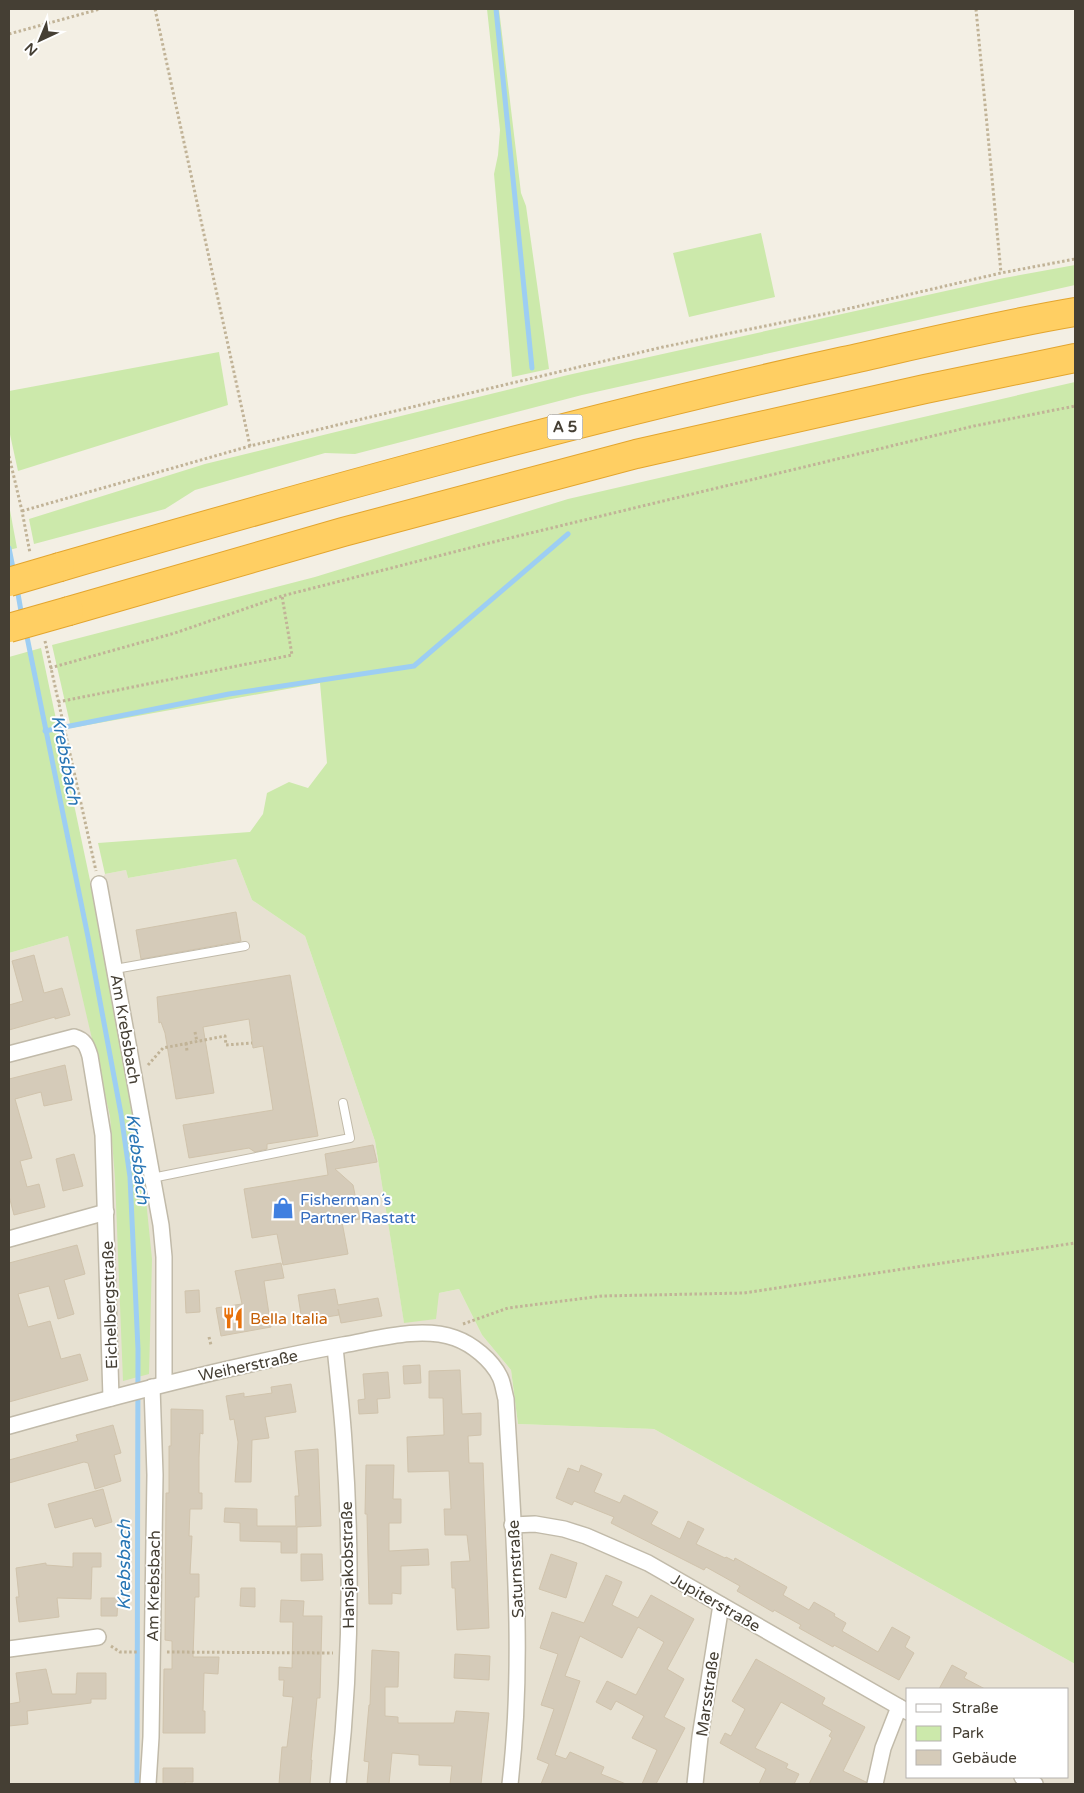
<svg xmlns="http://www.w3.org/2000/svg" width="1084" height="1793" font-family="'Varela Round',sans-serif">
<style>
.residential{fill:#e7e1d2;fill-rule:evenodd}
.green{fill:#cce9ab}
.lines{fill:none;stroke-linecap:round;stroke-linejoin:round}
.stream{stroke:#9dcef3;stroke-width:5}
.building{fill:#d5cbb9;stroke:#d0c3ac}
.lane-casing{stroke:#c1baa9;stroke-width:10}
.street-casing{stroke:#c1baa9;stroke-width:18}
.highway-casing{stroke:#e3a52e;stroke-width:30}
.path{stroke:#c1b397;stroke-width:3;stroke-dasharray:2.5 2.5;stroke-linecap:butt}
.lane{stroke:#fff;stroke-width:8}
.street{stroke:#fff;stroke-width:15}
.highway{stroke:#ffcf63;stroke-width:28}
.highway-bridge-casing{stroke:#e3a52e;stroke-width:30;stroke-linecap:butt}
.highway-bridge{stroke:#ffcf63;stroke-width:28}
.labels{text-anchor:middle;stroke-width:4;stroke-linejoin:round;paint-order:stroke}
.shield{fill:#fff;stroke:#7d7971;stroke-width:1}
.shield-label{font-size:15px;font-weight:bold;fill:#453f34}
.street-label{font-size:16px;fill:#453f34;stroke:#fff}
.shop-label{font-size:16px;fill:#366cbe;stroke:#fff;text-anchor:start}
.food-label{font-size:16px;fill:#c56008;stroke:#fff;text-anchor:start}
.water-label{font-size:18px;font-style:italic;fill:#2976b5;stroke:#fff}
</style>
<rect width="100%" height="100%" fill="#f3efe4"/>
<path class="residential" d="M236,859L252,900L305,936L375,1141L404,1322L439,1293L459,1289L482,1335L511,1370L518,1424L654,1429L1075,1664V1784H9V953L68,936L105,874L126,870L128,878ZM908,1689H1068V1777H908Z"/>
<g class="green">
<polygon points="487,9 499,9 521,193 526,206 549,369 512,377 494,174 498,155 500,130"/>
<polygon points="761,233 775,297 689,317 673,253"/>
<polygon points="1075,265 1075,285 582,395 355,454 325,453 195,490 165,509 34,544 29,519 205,464 568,375 1004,278"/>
<polygon points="219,352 228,405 18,471 9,430 9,391"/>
<polygon points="1075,382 1075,1664 654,1429 518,1424 511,1370 482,1335 459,1289 439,1293 436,1319 404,1323 375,1141 305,936 252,900 236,859 128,878 126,870 105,874 98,843 250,832 263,814 267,793 289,782 308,788 327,763 320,683 71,728 52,645 315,577 568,499"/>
<polygon points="9,505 17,548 9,550"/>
<polygon points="41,648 91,885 144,1180 152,1259 149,1374 123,1381 115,1178 110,1116 68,936 9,953 9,657"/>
</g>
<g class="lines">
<g class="stream">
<polyline points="496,9 532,368"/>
<polyline points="9,548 14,573"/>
<polyline points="17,588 22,617"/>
<polyline points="26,632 88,937 121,1114 130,1177 138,1349 137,1784"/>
<polyline points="45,731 229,694 414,666 568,534"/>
</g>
</g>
<g class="building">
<polygon points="236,912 241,941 141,959 136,930"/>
<polygon points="34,955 44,993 62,988 70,1015 55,1019 55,1017 9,1030 9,1005 23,1001 12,961"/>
<polygon points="290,975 318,1136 267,1144 267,1149 255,1152 249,1148 189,1158 183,1125 273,1110 263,1046 253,1048 249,1019 203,1027 214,1093 176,1099 165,1033 161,1022 159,1023 157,997"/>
<polygon points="65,1065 72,1100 44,1106 41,1092 15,1099 32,1158 20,1161 27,1187 39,1184 45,1207 14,1215 9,1196 9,1079"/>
<polygon points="373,1145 377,1162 335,1169 353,1185 360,1219 342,1222 348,1254 283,1265 277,1234 252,1238 244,1189 328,1175 325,1154"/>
<polygon points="74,1154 83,1186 63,1191 56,1159"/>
<polygon points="77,1245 85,1274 64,1280 74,1314 58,1319 49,1286 18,1294 28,1327 50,1321 61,1359 80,1354 88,1380 9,1402 9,1263"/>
<polygon points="281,1263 284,1278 264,1281 271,1327 221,1336 216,1308 242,1304 235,1271"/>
<polygon points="335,1289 338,1305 378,1298 382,1316 341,1323 338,1309 339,1315 302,1321 298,1295"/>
<polygon points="199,1290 200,1312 186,1313 185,1291"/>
<polygon points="420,1365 421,1383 404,1384 403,1366"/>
<polygon points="460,1370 462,1414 481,1413 481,1435 468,1436 469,1463 483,1463 489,1628 457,1630 455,1588 452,1588 451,1562 470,1561 467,1535 445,1535 444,1509 451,1509 449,1471 408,1472 407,1437 444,1435 443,1398 429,1398 429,1371"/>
<polygon points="388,1372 390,1398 377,1399 378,1413 359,1414 358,1400 365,1399 363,1374"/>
<polygon points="291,1384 296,1412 265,1417 269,1438 252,1440 251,1482 235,1482 238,1442 234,1419 230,1420 226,1396 244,1393 244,1397 272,1393 271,1387"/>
<polygon points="171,1409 203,1410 203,1434 200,1433 199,1457 199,1493 202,1493 202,1509 190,1509 189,1536 192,1536 190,1574 199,1574 199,1597 195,1597 193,1657 219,1657 218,1674 204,1673 203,1711 205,1711 205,1733 163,1733 164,1669 172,1669 172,1641 165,1640 166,1493 169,1493 169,1446 171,1446"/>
<polygon points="113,1425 121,1453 114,1455 121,1481 95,1489 88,1463 84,1462 9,1483 9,1460 78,1441 76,1435"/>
<polygon points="318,1449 321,1526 297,1527 297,1553 281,1553 281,1542 240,1541 240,1523 224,1522 225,1508 257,1509 257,1526 296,1526 295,1496 299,1496 295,1451"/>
<polygon points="366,1465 394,1465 393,1499 401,1499 401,1523 389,1523 389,1551 428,1549 429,1565 401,1566 401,1594 392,1593 392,1604 369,1604 367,1514 365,1514"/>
<polygon points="581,1465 602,1474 594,1492 620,1503 624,1495 658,1512 651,1524 680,1539 688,1521 704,1529 696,1544 725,1558 726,1557 734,1561 735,1558 787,1587 783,1595 809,1610 814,1602 835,1614 834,1616 846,1623 842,1631 878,1652 892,1627 910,1637 905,1647 914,1653 899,1680 834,1645 833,1647 799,1628 801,1625 774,1610 773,1612 737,1591 740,1586 706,1567 704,1570 611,1523 614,1517 574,1501 572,1505 556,1498 568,1468 579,1472"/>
<polygon points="103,1489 112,1522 95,1527 92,1518 55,1528 48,1504"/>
<polygon points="73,1553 101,1553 101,1567 92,1567 91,1599 57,1598 59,1617 19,1622 16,1597 19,1597 16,1568 46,1563 46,1565 73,1567"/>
<polygon points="301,1554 322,1554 323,1580 301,1581"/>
<polygon points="551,1554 577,1563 566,1598 539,1589"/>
<polygon points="606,1575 622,1582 612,1605 638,1618 651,1595 694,1619 667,1669 684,1679 664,1717 685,1728 656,1784 642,1784 657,1750 632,1738 644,1716 616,1701 611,1710 596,1702 607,1681 636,1695 664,1642 638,1627 622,1658 580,1636 565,1676 580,1681 555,1755 566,1759 570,1752 604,1767 601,1774 626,1784 541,1784 549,1764 537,1759 554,1709 541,1705 558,1654 540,1648 552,1612 584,1623"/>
<polygon points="241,1588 255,1588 255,1607 240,1606"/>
<polygon points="101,1598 118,1598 117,1616 101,1616"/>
<polygon points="281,1600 304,1601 303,1616 322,1616 320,1698 317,1698 311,1760 312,1760 310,1784 279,1784 282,1747 287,1747 293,1697 283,1696 284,1680 279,1680 279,1667 292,1668 293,1622 280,1622"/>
<polygon points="372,1650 399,1652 398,1687 385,1687 385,1716 398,1717 398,1723 454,1723 456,1711 489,1713 481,1784 450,1784 452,1766 419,1765 419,1755 392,1753 389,1784 367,1784 369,1762 364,1761 369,1705 370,1705"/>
<polygon points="455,1654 490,1656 489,1680 454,1678"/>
<polygon points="756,1659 825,1698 822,1704 865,1727 843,1771 866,1782 866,1784 809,1784 832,1738 829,1736 832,1731 781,1702 755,1748 788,1764 786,1768 799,1774 794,1784 759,1784 766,1769 720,1743 725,1733 731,1736 745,1709 732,1701"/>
<polygon points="952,1665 967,1673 964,1678 985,1689 939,1689"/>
<polygon points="46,1669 52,1694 76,1694 77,1673 106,1673 106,1699 91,1699 91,1703 27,1711 28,1724 9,1726 9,1704 20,1702 16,1673"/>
<polygon points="163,1768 193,1768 193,1782 185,1782 185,1784 163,1784"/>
</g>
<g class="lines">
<g class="lane-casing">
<g id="lane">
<polyline points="115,969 245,946"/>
<polyline points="152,1178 350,1138 343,1103"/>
</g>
</g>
<g class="street-casing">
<g id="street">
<polyline points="99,884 161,1225 164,1257 164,1383"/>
<path d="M9,1054L74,1037C85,1040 87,1046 90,1056L103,1135L111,1398"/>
<polyline points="9,1239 106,1212"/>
<path d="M335,1347C338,1378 342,1410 344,1442C352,1555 351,1671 338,1784"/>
<path d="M9,1426C120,1395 229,1366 343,1345C378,1339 420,1326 455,1338C472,1344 492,1360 500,1377C503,1383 504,1392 506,1399C513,1527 525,1656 510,1784"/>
<polyline points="512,1525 535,1524 564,1529 586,1536 648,1563 908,1712"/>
<polyline points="9,1649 98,1637"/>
<polyline points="1022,1777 1035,1784"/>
<polyline points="148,1784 151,1737 155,1475 152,1387"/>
<polyline points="695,1784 700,1737 721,1605"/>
<polyline points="875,1784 883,1748 899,1707"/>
</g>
</g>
<g class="highway-casing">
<g id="highway">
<path d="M60,567C319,492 580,419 844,361C920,344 998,325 1075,312"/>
<polyline points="69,611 343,532 636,454 925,389 1075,358"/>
</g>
</g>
<g class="path">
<polyline points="155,9 250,446"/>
<polyline points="976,9 1001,273"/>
<polyline points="9,34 100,9"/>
<polyline points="9,456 22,511 30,553"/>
<polyline points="22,511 250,446 441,400 663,347 834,312 1001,273 1075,259"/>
<polyline points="45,641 96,871"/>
<polyline points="50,668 175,633 282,596 485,544 974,426 1075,406"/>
<polyline points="58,702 292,655 282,596"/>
<polyline points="195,1032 197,1042"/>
<polyline points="186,1043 187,1051"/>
<polyline points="148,1065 163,1048 225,1036 226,1045 252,1043"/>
<polyline points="463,1324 508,1308 602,1296 744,1293 1075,1243"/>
<polyline points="209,1337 211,1345"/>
<polyline points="111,1646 120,1652 138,1652"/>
<polyline points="167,1652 333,1653"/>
</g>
<use href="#lane" class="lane"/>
<use href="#street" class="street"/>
<use href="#highway" class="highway"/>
<g class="highway-bridge-casing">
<g id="highway-bridge">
<polyline points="9,582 60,567"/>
<polyline points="9,628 69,611"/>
</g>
</g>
<use href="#highway-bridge" class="highway-bridge"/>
</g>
<defs>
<g id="shop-bare" transform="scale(1.725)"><path d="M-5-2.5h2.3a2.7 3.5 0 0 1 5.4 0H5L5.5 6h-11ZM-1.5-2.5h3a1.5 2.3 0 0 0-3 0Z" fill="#3f7fe0" stroke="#fff" stroke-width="2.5" paint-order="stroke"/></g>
<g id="restaurant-bare" transform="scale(1.725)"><path d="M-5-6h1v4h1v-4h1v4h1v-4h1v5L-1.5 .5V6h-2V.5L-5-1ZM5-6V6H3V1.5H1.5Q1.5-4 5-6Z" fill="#e8710a" stroke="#fff" stroke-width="2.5" paint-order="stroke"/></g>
</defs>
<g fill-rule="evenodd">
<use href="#shop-bare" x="283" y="1208"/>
<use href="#restaurant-bare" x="233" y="1318"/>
</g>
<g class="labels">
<rect class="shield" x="547.5" y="414.5" width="35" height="25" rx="4"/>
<g class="shield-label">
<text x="565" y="432">A 5</text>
</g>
<g class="street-label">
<text transform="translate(126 1029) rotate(80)" y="6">Am Krebsbach</text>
<text transform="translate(109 1305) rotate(-92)" y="6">Eichelbergstraße</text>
<text transform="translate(248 1365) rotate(-12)" y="6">Weiherstraße</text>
<text transform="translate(347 1565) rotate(-91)" y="6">Hansjakobstraße</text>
<text transform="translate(515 1569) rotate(-93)" y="6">Saturnstraße</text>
<text transform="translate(153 1586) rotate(-89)" y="6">Am Krebsbach</text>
<text transform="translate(716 1602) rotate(30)" y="6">Jupiterstraße</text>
<text transform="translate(707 1694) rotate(-82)" y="6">Marsstraße</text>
</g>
<g class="shop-label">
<text x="300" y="1205">Fisherman´s<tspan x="300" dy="18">Partner Rastatt</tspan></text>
</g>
<g class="food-label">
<text x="250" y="1324">Bella Italia</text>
</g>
<g class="water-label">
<text transform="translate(66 760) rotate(79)" y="6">Krebsbach</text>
<text transform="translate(138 1159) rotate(83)" y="6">Krebsbach</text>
<text transform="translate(124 1565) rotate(-90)" y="6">Krebsbach</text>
</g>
</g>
<rect width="1084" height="1793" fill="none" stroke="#453f34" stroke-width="20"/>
<rect x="906" y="1688" width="162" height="90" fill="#ffffff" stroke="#b5b2ae"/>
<rect x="916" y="1704" width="25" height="8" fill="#ffffff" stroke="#b5b2ae"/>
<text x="952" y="1713" font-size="15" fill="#453f34">Straße</text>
<rect x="916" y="1726" width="25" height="15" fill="#cce9ab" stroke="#b5b2ae"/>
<text x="952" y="1738" font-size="15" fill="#453f34">Park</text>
<rect x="916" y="1750" width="25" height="15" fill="#d5cbb9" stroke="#b5b2ae"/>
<text x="952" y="1763" font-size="15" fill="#453f34">Gebäude</text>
<g transform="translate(40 40) rotate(224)" stroke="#ffffff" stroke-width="4" paint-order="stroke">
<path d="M0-4L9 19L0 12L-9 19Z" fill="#453f34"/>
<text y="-8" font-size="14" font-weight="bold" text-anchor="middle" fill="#453f34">N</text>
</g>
</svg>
